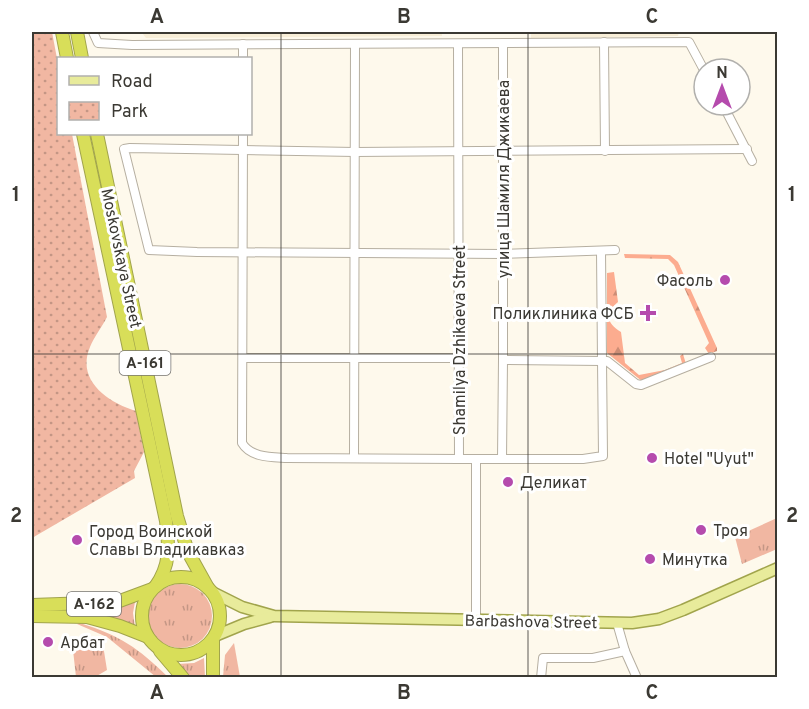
<svg xmlns="http://www.w3.org/2000/svg" width="809" height="709" font-family="Overpass,sans-serif">
<style>
.built{fill:#f8eed7}
.grass{fill:url(#grass-tufts)}
.forest{fill:url(#forest-firs)}
.park{fill:url(#park-dots)}
.lines{fill:none;stroke-linecap:round;stroke-linejoin:round}
.minor-casing{stroke:#b6afa1;stroke-width:10}
.major-casing{stroke:#a1a44c;stroke-width:13}
.highway-casing{stroke:#a1a44c;stroke-width:14}
.minor{stroke:#fff;stroke-width:8}
.major{stroke:#e8eb9b;stroke-width:10}
.highway{stroke:#d8de59;stroke-width:12}
.grid{fill:none;stroke:#3b3933;stroke-width:1.5;stroke-opacity:0.55}
.poi-dot{fill:#b54bad;stroke:#fff;stroke-width:2}
.labels{text-anchor:middle;stroke-width:6;stroke-linejoin:round;paint-order:stroke}
.shield{fill:#fff;stroke:#767470;stroke-width:1.5}
.shield-label{font-size:15px;font-weight:bold;fill:#3b3933}
.street-label{font-size:16px;fill:#3b3933;stroke:#fff}
.poi-label{font-size:16px;fill:#3b3933;stroke:#fff;text-anchor:start}
.neatline{fill:none;stroke:#3b3933;stroke-width:2}
.grid-label{font-size:20px;text-anchor:middle;font-weight:bold;fill:#3b3933}
</style>
<defs>
<pattern id="grass-tufts" width="24" height="20" patternUnits="userSpaceOnUse" patternTransform="scale(1.5)"><rect width="24" height="20" fill="#f1b7a2"/><path d="M3 7l-1-3M5 7V3M7 7l1-3M15 17l-1-3M17 17v-4M19 17l1-3" fill="none" stroke="#c49685"/></pattern>
<pattern id="forest-firs" width="22" height="20" patternUnits="userSpaceOnUse" patternTransform="scale(1.5)"><rect width="22" height="20" fill="#fcac8f"/><path d="M5 1l3.5 6h-7zM16 11l3.5 6h-7z" fill="#cd8d75"/></pattern>
<pattern id="park-dots" width="8" height="8" patternUnits="userSpaceOnUse" patternTransform="scale(1.5)"><rect width="8" height="8" fill="#f1b7a2"/><path d="M2 2h.1M6 6h.1" fill="none" stroke="#c49685" stroke-width="1.8" stroke-linecap="round"/></pattern>
</defs>
<rect width="100%" height="100%" fill="#fef9ec"/>
<g class="built">
<polygon points="146,32 442,32 442,36 146,38 142,33"/>
<polygon points="531,32 679,32 678,36 531,38"/>
</g>
<g class="grass">
<polygon points="777,518 777,549 742,564 735,537"/>
<circle cx="180" cy="616" r="32"/>
<polygon points="135,602 133,613 135,627 77,610 122,606"/>
<path d="M80,623C121,636 137,647 168,677H156L107,637L77,624Z"/>
<polygon points="89,637 98,638 103,645 107,670 95,677 76,677 73,650 89,649"/>
<polygon points="234,643 240,677 223,677 225,655"/>
<polygon points="204,658 205,677 190,677 177,664 194,663"/>
</g>
<g class="forest">
<polygon points="624,254 670,255 678,262 717,348 717,351 709,354 705,348 709,343 674,265 668,259 625,258"/>
<path d="M614,272L618,302C605,313 606,323 621,332L625,363L639,375L665,370L682,363L680,356L683,354L686,364L643,382L607,353V273Z"/>
</g>
<path class="park" d="M32,32H52L58,64V134H72L107,317C102,327 94,337 90,347C76,380 107,402 136,411L144,452L134,471L135,478L32,538Z"/>
<g class="lines">
<g class="minor-casing">
<g id="minor">
<polyline points="93,32 98,43 132,45 689,42 704,70"/>
<polyline points="604,42 605,151"/>
<polyline points="243,44 243,58"/>
<polyline points="458,44 459,459 476,459 476,621"/>
<polyline points="723,105 752,161"/>
<path d="M243,134L242,443C251,458 272,457 287,458L459,459"/>
<polyline points="615,250 503,254 197,252 149,250 124,149 130,148 355,152 747,149"/>
<polyline points="243,358 458,358"/>
<polyline points="503,360 602,361 601,251"/>
<polyline points="354,458 355,44"/>
<polyline points="476,459 583,459 603,456 602,361 607,361 636,384 641,385 711,357"/>
<polyline points="502,459 503,360 503,43"/>
<polyline points="617,623 625,651 637,678"/>
<polyline points="541,678 543,658 593,658 625,651"/>
</g>
</g>
<g class="major-casing">
<g id="major">
<polyline points="212,592 242,607 274,616 632,623 659,619 683,610 778,568"/>
<polyline points="215,636 244,624 270,617"/>
</g>
</g>
<g class="highway-casing">
<g id="highway">
<polyline points="62,32 67,58"/>
<polyline points="77,32 82,58"/>
<path d="M83,134L166,521C169,546 171,565 155,587"/>
<polyline points="97,134 177,516 188,552 208,588"/>
<circle cx="181" cy="616" r="39"/>
<polyline points="32,605 117,602 152,589"/>
<polyline points="32,616 87,617 120,626 148,637"/>
<polyline points="213,639 213,678"/>
<polyline points="160,651 183,678"/>
</g>
</g>
<use href="#minor" class="minor"/>
<use href="#major" class="major"/>
<use href="#highway" class="highway"/>
</g>
<path class="grid" d="M281,32V678M528,32V678M32,354H778"/>
<g class="poi-dot">
<circle cx="725" cy="280" r="6"/>
<path d="M645 304h6v6h6v6h-6v6h-6v-6h-6v-6h6z"/>
<circle cx="652" cy="458" r="6"/>
<circle cx="508" cy="482" r="6"/>
<circle cx="701" cy="530" r="6"/>
<circle cx="77" cy="540" r="6"/>
<circle cx="650" cy="559" r="6"/>
<circle cx="48" cy="642" r="6"/>
</g>
<g class="labels">
<g class="shield">
<rect x="119.5" y="351" width="51" height="24" rx="4.5"/>
<rect x="67" y="592" width="54" height="24" rx="4.5"/>
</g>
<g class="shield-label">
<text x="145" y="368">А-161</text>
<text x="94" y="609">А-162</text>
</g>
<g class="street-label">
<text transform="translate(503 179) rotate(-90)" y="6">улица Шамиля Джикаева</text>
<text transform="translate(122 258) rotate(78)" y="6">Moskovskaya Street</text>
<text transform="translate(459 340) rotate(-90)" y="6">Shamilya Dzhikaeva Street</text>
<text transform="translate(531 621) rotate(1)" y="6">Barbashova Street</text>
</g>
<g class="poi-label">
<text x="713" y="286" text-anchor="end">Фасоль</text>
<text x="634" y="319" text-anchor="end">Поликлиника ФСБ</text>
<text x="664" y="464">Hotel "Uyut"</text>
<text x="520" y="488">Деликат</text>
<text x="713" y="536">Троя</text>
<text x="89" y="537">Город Воинской<tspan x="89" dy="18">Славы Владикавказ</tspan></text>
<text x="662" y="565">Минутка</text>
<text x="60" y="648">Арбат</text>
</g>
</g>
<rect width="809" height="709" fill="none" stroke="#ffffff" stroke-width="66"/>
<rect x="57" y="57" width="195" height="78" fill="#ffffff" stroke="#b1b0ad" stroke-width="1.5"/>
<rect x="69" y="76" width="30" height="9" fill="#e8eb9b" stroke="#b1b0ad" stroke-width="1.5"/>
<text x="111" y="87" font-size="18" fill="#3b3933">Road</text>
<rect x="69" y="102" width="30" height="18" fill="url(#park-dots)" stroke="#b1b0ad" stroke-width="1.5"/>
<text x="111" y="117" font-size="18" fill="#3b3933">Park</text>
<g transform="translate(722 87)"><circle r="28" fill="#ffffff" stroke="#b1b0ad" stroke-width="1.5"/>
<path d="M0-4.5L10 22L0 15L-10 22Z" fill="#b54bad"/>
<text y="-9" font-size="16" font-weight="bold" text-anchor="middle" fill="#3b3933">N</text>
</g>
<rect x="33" y="33" width="743" height="643" class="neatline"/>
<g class="grid-label">
<text x="157" y="23">A</text>
<text x="404" y="23">B</text>
<text x="652" y="23">C</text>
<text x="16" y="201">1</text>
<text x="792" y="201">1</text>
<text x="16" y="522">2</text>
<text x="792" y="522">2</text>
<text x="157" y="699">A</text>
<text x="404" y="699">B</text>
<text x="652" y="699">C</text>
</g>
</svg>
